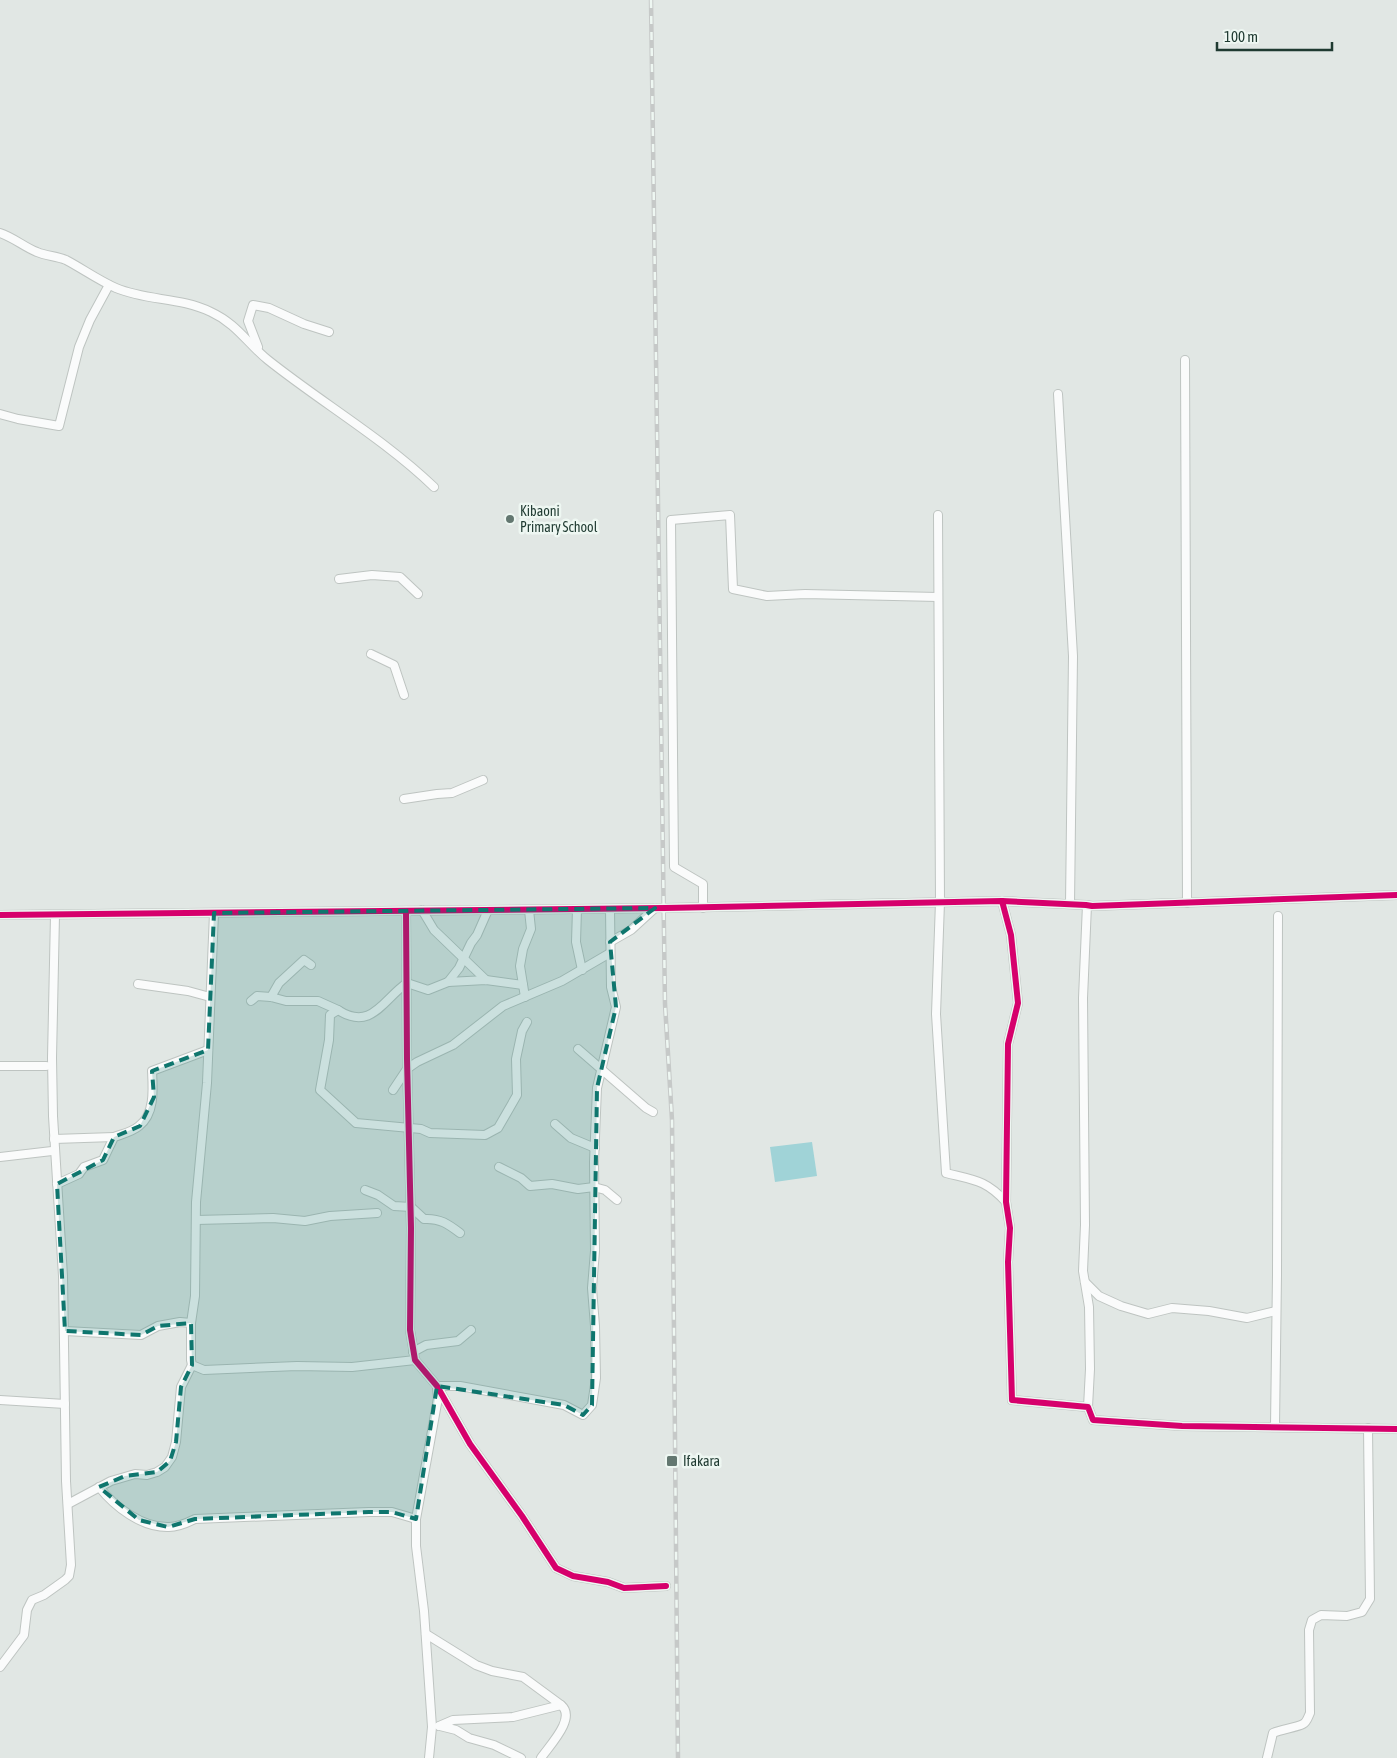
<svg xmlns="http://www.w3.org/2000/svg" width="1397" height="1758" font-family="'Asap Condensed',sans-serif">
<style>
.water{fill:#a0d3d7}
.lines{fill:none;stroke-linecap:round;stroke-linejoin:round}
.minor-casing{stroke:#bec4c1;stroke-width:10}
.minor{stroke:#fafbfb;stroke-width:8}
.rail-casing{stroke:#c6c9c8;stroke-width:4.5}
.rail{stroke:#eef7f2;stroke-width:2.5;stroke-dasharray:8;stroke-linecap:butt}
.cycleway-casing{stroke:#eef7f2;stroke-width:9}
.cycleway{stroke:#d6006c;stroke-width:6}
.marked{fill:#0f766e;fill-opacity:0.2;stroke:#0f766e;stroke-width:4;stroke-dasharray:10 6;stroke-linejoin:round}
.poi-dot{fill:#637770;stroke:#eef7f2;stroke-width:2}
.labels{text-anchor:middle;stroke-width:5;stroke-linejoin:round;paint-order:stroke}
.poi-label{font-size:14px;fill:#1f3a31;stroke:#eef7f2;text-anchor:start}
</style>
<rect width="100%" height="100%" fill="#e1e7e4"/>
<polygon class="water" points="812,1142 817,1176 775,1182 770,1147"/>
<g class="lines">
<g class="minor-casing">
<g id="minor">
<path d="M0,233C13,237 24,247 37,252C46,256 57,256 66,260C83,269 98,280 116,288C147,301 180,297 211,312C237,324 247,343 268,360C322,403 384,439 434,487"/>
<polyline points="258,347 248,321 253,305 269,308 304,324 329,332"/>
<polyline points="1185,360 1187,903"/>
<polyline points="1058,394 1073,656 1070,904"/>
<polyline points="0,414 18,419 59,426 79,347 90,320 109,285"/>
<path d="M938,515L940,902L936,1014L946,1173C974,1180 986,1180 1006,1202"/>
<polyline points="339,579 372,575 400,577 418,594"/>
<polyline points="371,654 394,665 404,695"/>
<polyline points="404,799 437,794 452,793 483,780"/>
<polyline points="1002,901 1011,935 1018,1003 1008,1044 1006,1202 1010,1228 1008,1262 1012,1400 1088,1407 1093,1420 1182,1426 1397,1429"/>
<polyline points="1087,905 1083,998 1085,1225 1083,1271 1089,1307 1090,1369 1088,1407"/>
<polyline points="703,908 703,884 674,867 671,520 730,515 733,589 767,596 805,594 938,597"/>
<polyline points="577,909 576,942 582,970"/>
<polyline points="422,910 434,930 486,980"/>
<path d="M488,910L477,935L471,943L459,968L448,982L428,990L407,983C384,998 372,1032 338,1010L330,1015L329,1040L320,1090L356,1123L421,1129L430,1133L485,1135L498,1128L517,1095L516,1059L522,1031L527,1022"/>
<polyline points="406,911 407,1059 411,1228 410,1330 415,1360 437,1386 470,1444 522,1516 556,1568 573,1576 608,1582 624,1588 666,1586"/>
<polyline points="0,915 665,908 1002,901 1086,905 1092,906 1397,895"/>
<polyline points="610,942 631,930 655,908"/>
<polyline points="448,982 486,980 523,985"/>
<polyline points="138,984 188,991 210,997"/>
<polyline points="271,997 279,983 304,960 311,965"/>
<polyline points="525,997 520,966 523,949 531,929 529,910"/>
<polyline points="251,1001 257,996 271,997 286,1001 318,1001 338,1010"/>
<polyline points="578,1049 646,1108 653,1112"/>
<polyline points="0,1066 46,1066"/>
<polyline points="393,1090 407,1069 417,1062 453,1045 503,1006 562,981 610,953"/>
<polyline points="555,1124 571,1138 595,1148"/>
<polyline points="54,1139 114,1137"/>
<polyline points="0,1157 52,1151"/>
<polyline points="499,1167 521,1178 530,1186 552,1184 578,1189 594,1187 605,1190 617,1200"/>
<path d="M57,1184L79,1174L84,1167L103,1160L114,1137C122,1134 132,1132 139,1126C155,1114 153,1089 152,1071L208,1050"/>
<path d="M365,1190L378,1195L394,1206L411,1207L424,1219C440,1218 448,1224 460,1233"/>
<polyline points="196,1220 273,1218 305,1221 330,1216 377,1213"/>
<polyline points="1085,1282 1099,1296 1121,1306 1148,1314 1172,1308 1209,1311 1247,1318 1276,1311"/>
<polyline points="191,1323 195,1296 196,1202 207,1083 214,913"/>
<polyline points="65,1331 141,1335 158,1326 180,1322 191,1323 191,1360 192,1365 204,1370 297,1366 352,1367 415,1360"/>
<polyline points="413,1352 426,1345 458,1341 471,1330"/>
<polyline points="437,1386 460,1386 564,1405 583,1415 592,1405 596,1378 595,1326 592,1288 595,1251 594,1162 597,1088 616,1007 611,987 610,909"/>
<polyline points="0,1400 65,1404"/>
<polyline points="1275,1426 1277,1275 1278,916"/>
<path d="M99,1487C115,1507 142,1528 169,1527C178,1527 187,1523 195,1519L369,1512H392L416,1519"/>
<polyline points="68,1504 111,1481 135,1474 147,1475 157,1472 165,1467 172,1457 176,1442 181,1387 192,1365"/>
<polyline points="426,1634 476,1665 492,1671 523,1677 561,1705"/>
<polyline points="0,1667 24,1635 27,1610 32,1600 44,1595 65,1580 69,1576 71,1565 66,1481 63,1276 53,1116 52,1058 55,915"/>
<path d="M439,1726L453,1720L513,1717L561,1705C577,1718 549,1746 541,1758"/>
<polyline points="440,1726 456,1730 469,1738 494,1745 521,1758"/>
<polyline points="429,1758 432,1727 424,1611 416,1546 416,1519 438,1398 437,1388"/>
<path d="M1267,1758L1273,1733C1282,1729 1295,1728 1303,1724C1307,1722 1308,1717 1310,1713L1309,1630L1312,1620L1321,1615L1347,1616L1362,1612L1370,1599L1368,1428"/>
</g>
</g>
<use href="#minor" class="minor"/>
<g class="rail-casing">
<polyline id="rail" points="651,0 665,1004 672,1120 678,1758"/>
</g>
<use href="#rail" class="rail"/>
<g class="cycleway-casing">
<g id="cycleway">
<polyline points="1002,901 1011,935 1018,1003 1008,1044 1006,1202 1010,1228 1008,1262 1012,1400 1088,1407 1093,1420 1182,1426 1397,1429"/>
<polyline points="406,911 407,1059 411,1228 410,1330 415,1360 437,1386 470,1444 522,1516 556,1568 573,1576 608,1582 624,1588 666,1586"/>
<polyline points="0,915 665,908 1002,901 1086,905 1092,906 1397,895"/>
</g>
</g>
<use href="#cycleway" class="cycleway"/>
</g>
<path class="marked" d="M655,908L610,942L616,1007L597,1088L592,1405L583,1415L564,1405L437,1386L416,1519L392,1512H369L195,1519L168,1527L139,1520L99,1487L125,1476L157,1472L170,1461L176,1442L181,1387L192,1365L191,1323L158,1326L141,1335L65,1331L57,1184L103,1160L114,1137L140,1126L154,1097L152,1071L208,1050L214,913Z"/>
<g class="poi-dot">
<circle cx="510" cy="519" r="5"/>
<rect x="666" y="1455" width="12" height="12" rx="2.5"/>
</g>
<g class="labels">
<g class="poi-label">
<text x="520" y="516">Kibaoni<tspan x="520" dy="16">Primary School</tspan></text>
<text x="683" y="1466">Ifakara</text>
</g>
</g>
<path d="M1217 42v8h115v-8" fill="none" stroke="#1f3a31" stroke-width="2.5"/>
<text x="1224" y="42" font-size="15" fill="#1f3a31" stroke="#eef7f2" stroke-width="4" paint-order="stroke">100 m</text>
</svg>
